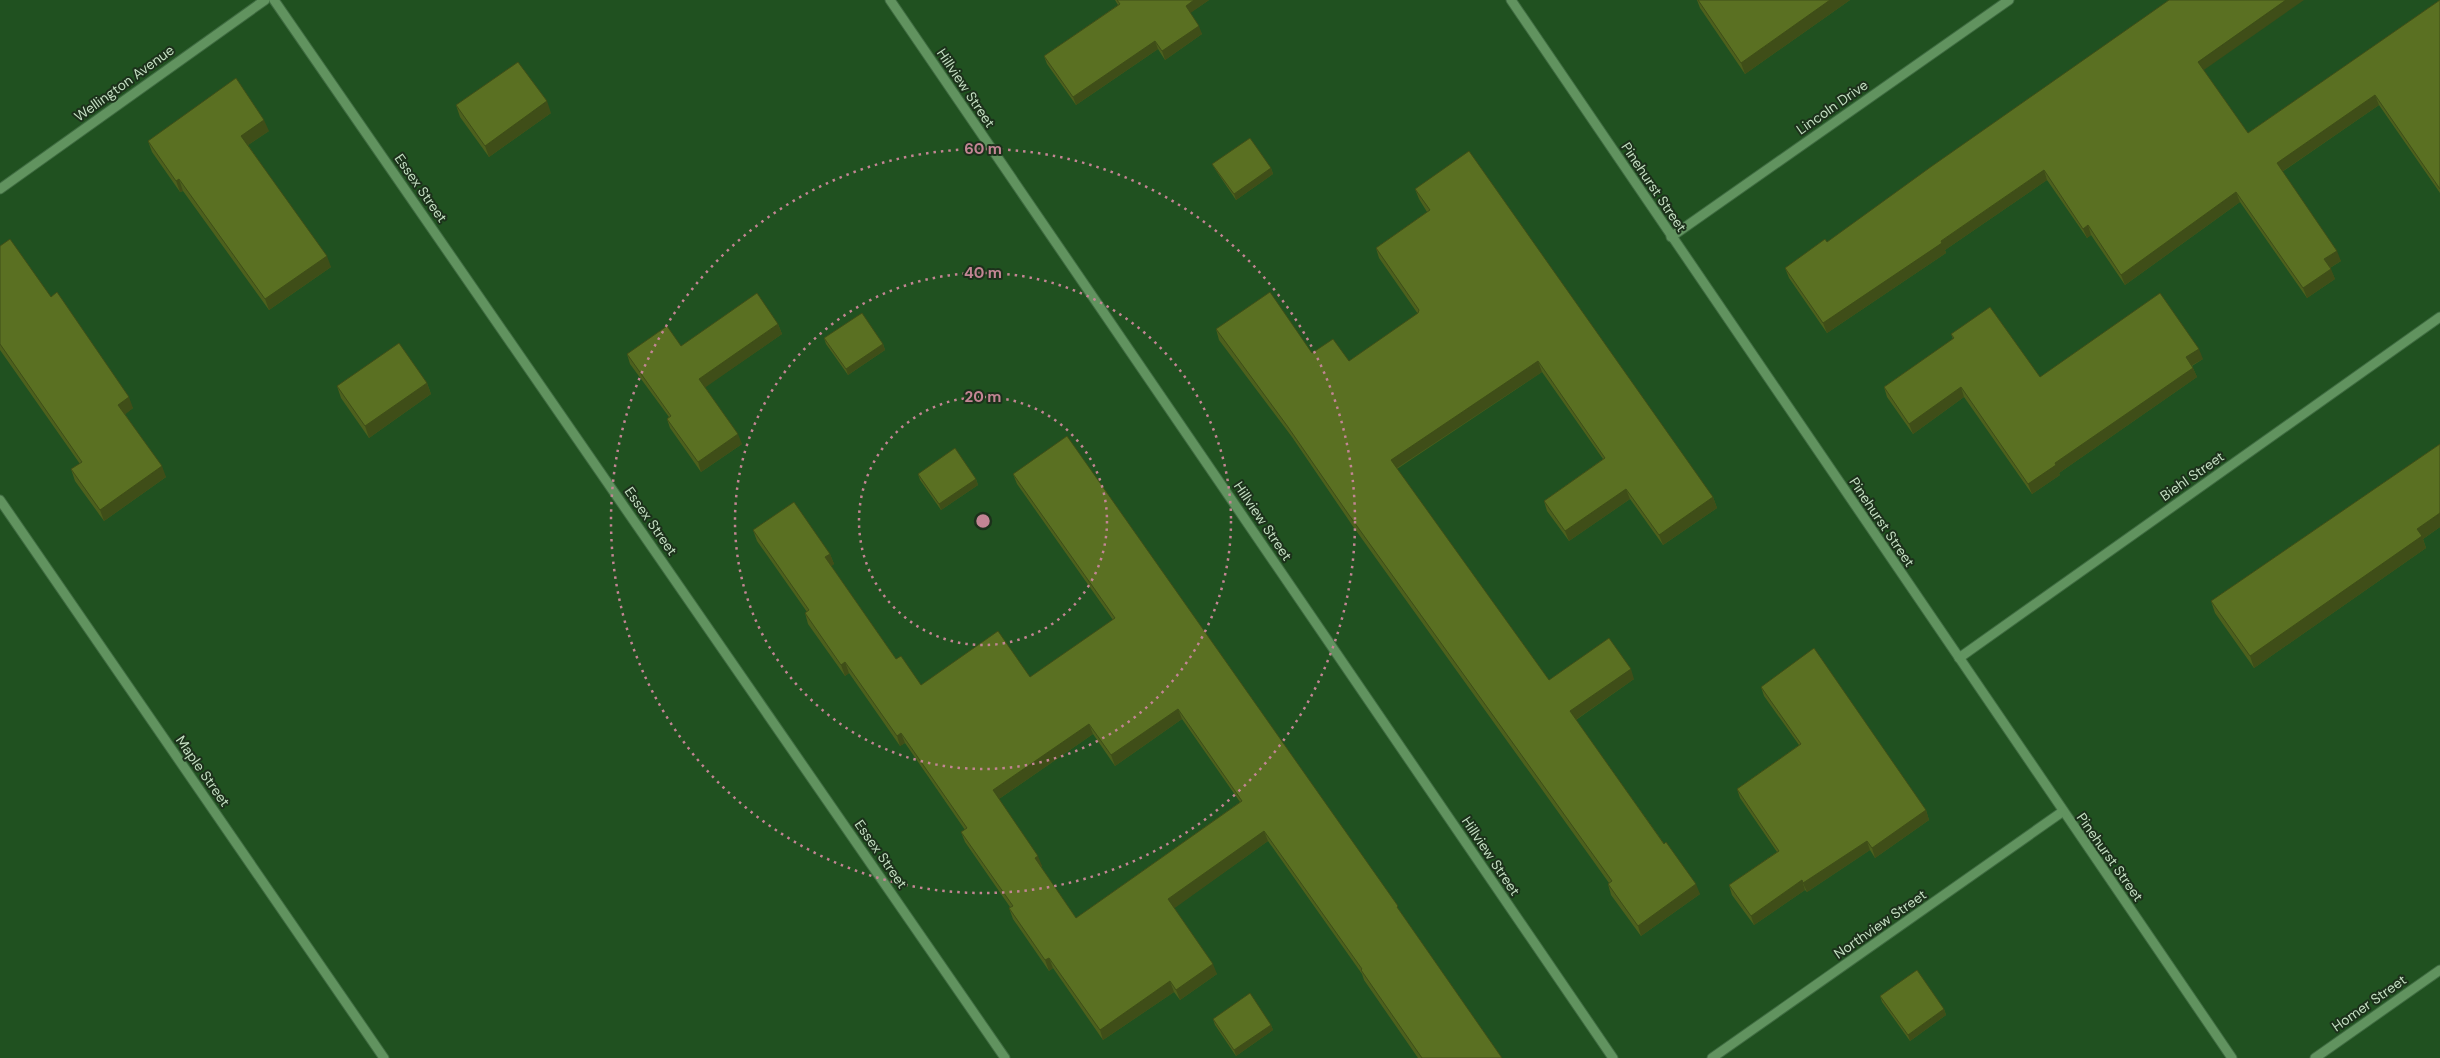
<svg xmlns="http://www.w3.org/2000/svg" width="2440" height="1058" font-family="'DM Sans',sans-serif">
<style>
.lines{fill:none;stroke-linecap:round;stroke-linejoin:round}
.minor-casing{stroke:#3f6b41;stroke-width:11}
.minor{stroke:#61935f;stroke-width:9}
.wall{fill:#4d601d;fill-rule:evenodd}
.shaded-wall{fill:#3f4e18}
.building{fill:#5a7022;stroke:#3f4e18;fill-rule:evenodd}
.ring{fill:none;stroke:#c38594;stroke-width:2.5;stroke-dasharray:2.5 5}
.labels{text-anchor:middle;stroke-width:4;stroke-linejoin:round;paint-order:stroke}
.street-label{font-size:14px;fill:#c4dec2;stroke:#1c311b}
.centre{fill:#c38594;stroke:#1c311b;stroke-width:2.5}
.ring-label{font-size:15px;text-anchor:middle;font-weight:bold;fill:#c38594;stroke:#1c311b;stroke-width:4;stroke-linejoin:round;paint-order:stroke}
</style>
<rect width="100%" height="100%" fill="#205120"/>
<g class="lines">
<g class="minor-casing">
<g id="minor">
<polyline points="274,0 1005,1058"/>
<polyline points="890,0 1613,1058"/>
<polyline points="1511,0 2232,1058"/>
<polyline points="0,189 265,0"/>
<polyline points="1671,237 2009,0"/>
<polyline points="0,500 384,1058"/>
<polyline points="1959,658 2440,317"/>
<polyline points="1712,1058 2062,812"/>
<polyline points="2315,1058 2440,970"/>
</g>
</g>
<use href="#minor" class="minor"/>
</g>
<g class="wall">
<polygon points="1115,0 1209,0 1190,13 1202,34 1165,60 1158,49 1076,105 1047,64 1044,56 1118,5"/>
<polygon points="1697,0 1850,0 1745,74 1700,8"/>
<polygon points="2440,0 2440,193 2379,105 2282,172 2341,261 2330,268 2335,279 2307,298 2240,202 2125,285 2091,235 2087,238 2047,180 1945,250 1946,253 1827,333 1789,278 1785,268 1827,242 2203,70 2248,133"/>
<polygon points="456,105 551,113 489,157 460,117"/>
<polygon points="269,131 248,145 331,267 269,310 183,191 180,192 152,152 148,141"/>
<polygon points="1212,164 1271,168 1273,174 1236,200 1215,169"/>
<polygon points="1415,189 1713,497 1717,508 1663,545 1630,499 1569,541 1547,511 1544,501 1603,459 1542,372 1397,469 1549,680 1634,679 1576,720 1700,894 1641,936 1611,895 1608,884 1609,883 1352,525 1292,437 1219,340 1216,329 1349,361 1418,314 1379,258 1376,248 1427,212 1419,199"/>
<polygon points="0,246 51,297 133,408 125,414 166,477 104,521 75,481 71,469 80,464 0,350"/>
<polygon points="778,324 782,334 705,387 742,444 701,472 670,428 667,419 669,417 630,364 627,354 681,346"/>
<polygon points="1951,334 2040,377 2203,359 2192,366 2197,377 2059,473 2060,475 2032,494 1964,397 1913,434 1887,397 1884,387 1953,339"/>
<polygon points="824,338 883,344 885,350 848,375 826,344"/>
<polygon points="427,383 431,394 369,438 341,398 337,386"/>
<polygon points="2440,444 2440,527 2423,539 2426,548 2254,668 2215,613 2211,601"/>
<polygon points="918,474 976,479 978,485 941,510 920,480"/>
<path d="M1013,474L1401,913L1502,1058H1418L1364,980L1362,974L1268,841L1174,908L1217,974L1180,1000L1174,992L1103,1040L1053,968L1049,971L1013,919L1009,908L1010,907L965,842L961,832L965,830L905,743L900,746L849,673L845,676L808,624L805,613L807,612L757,541L753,530L830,554L834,564L831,566L896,659L921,685L1030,677L1113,620L1017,484ZM1182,719L1240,802L1076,918L1041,867L1042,866L999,799L1093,734L1115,766Z"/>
<polygon points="1761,687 1926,810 1929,820 1875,858 1870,850 1807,892 1805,890 1754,925 1732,895 1729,885 1777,852 1740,798 1737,789 1799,745 1764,696"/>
<polygon points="1880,996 1944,1009 1946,1015 1910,1041 1882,1002"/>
<polygon points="1213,1019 1271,1025 1273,1030 1236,1056 1215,1025"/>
</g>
<g class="shaded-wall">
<polygon points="1194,0 1209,0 1189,14 1186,6"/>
<polygon points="1830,0 1850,0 1745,74 1741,63"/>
<polygon points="2286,0 2304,0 2201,72 2198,62"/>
<polygon points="1199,26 1202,34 1165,60 1162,51"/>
<polygon points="1155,41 1158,49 1076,105 1073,97"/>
<polygon points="2375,95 2379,105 2280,173 2277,163"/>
<polygon points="547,101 551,113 489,157 485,146"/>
<polygon points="264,120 269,131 245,147 241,136"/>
<polygon points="1271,168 1273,174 1236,200 1234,194"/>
<polygon points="2044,170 2047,180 1945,250 1946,253 1827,333 1823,323"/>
<polygon points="179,179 183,191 180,192 176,181"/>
<polygon points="2236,192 2240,202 2125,285 2121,275"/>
<polygon points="2088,225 2091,235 2087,238 2083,229"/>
<polygon points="2337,251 2341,261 2328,269 2324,259"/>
<polygon points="327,256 331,267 269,310 265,299"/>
<polygon points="2331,269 2335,279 2307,298 2303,288"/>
<polygon points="778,324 782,334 703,389 699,379"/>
<polygon points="883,344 885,350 848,375 846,369"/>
<polygon points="2199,349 2203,359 2189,367 2186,357"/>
<polygon points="1538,361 1542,372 1394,470 1391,460"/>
<polygon points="2193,368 2197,377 2059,473 2060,475 2032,494 2028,484 2055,463"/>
<polygon points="427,383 431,394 369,438 365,426"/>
<polygon points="1961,387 1964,397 1913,434 1909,424"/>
<polygon points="129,397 133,408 123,416 118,405"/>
<polygon points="738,434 742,444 701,472 698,462"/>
<polygon points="162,466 166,477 104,521 100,510"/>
<polygon points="976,479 978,485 941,510 939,504"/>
<polygon points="1626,489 1630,499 1569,541 1565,531"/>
<polygon points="1713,497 1717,508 1663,545 1659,535"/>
<polygon points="2440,513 2440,527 2423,539 2426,548 2254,668 2250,656 2417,529"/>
<polygon points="830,554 834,564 829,568 825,557"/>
<polygon points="845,662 849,673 845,676 841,665"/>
<polygon points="1631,669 1634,679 1574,721 1570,711"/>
<polygon points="1178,709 1182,719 1115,766 1111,755"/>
<polygon points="1089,724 1093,734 996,801 993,790"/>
<polygon points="901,733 905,743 900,746 897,736"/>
<polygon points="1926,810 1929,820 1875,858 1872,848"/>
<polygon points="1264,831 1268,841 1172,910 1168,899"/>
<polygon points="1867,841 1870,850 1807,892 1803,883"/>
<polygon points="1038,856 1042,866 1038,869 1035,858"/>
<polygon points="1802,880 1805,890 1754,925 1751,916"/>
<polygon points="1696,884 1700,894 1641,936 1638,926"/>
<polygon points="1049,958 1053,968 1049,971 1045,960"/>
<polygon points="1213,964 1217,974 1180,1000 1176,990"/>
<polygon points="1170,981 1174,992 1103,1040 1100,1030"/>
<polygon points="1944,1009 1946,1015 1910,1041 1908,1035"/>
<polygon points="1271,1025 1273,1030 1236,1056 1234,1050"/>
</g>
<g class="building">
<polygon points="1117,0 1194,0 1186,6 1199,26 1162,51 1155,41 1073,97 1044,56 1120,4"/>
<polygon points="1698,0 1830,0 1741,63"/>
<polygon points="2169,0 2286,0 2198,62 2248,133 2440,0 2440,189 2375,95 2277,163 2337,251 2324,259 2331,269 2303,288 2236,192 2121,275 2088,225 2083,229 2044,170 1941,241 1942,243 1823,323 1785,268 1825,239 1827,242 1932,166"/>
<polygon points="518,62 547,101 485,146 456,105"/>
<polygon points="236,78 264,120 241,136 327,256 265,299 179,179 176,181 148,141"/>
<polygon points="1250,138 1271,168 1234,194 1212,164"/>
<polygon points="1469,151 1713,497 1659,535 1626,489 1565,531 1544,501 1605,458 1538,361 1391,460 1549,680 1609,638 1631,669 1570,711 1664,844 1666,842 1696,884 1638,926 1608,884 1612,881 1349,515 1288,427 1216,329 1270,292 1312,353 1333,339 1349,361 1418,313 1419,310 1376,248 1430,210 1415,189"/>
<polygon points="10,239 51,297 57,292 129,397 118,405 162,466 100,510 71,469 82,462 0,344 0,246"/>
<polygon points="757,293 778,324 699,379 738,434 698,462 667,419 671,416 627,354 667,326 681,346"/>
<polygon points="2160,293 2199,349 2186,357 2193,368 2055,463 2056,465 2028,484 1961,387 1909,424 1884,387 1954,338 1951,334 1990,307 2040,377"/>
<polygon points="862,313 883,344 846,369 824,338"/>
<polygon points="399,343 427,383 365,426 337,386"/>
<path d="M1067,436L1398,906L1397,907L1502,1058H1422L1361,970L1362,969L1264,831L1168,899L1213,964L1176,990L1170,981L1100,1030L1049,958L1045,960L1009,908L1013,906L961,832L967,828L901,733L897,736L845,662L841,665L805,613L809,610L753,530L794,502L830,554L825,557L896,659L901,656L921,685L998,631L1030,677L1115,618L1013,474ZM1178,709L1242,801L1076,918L1035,858L1038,856L993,790L1089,724L1111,755Z"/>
<polygon points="2440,444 2440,513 2417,529 2422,536 2250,656 2211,601"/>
<polygon points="955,448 976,479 939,504 918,474"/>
<polygon points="1814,648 1926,810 1872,848 1867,841 1803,883 1802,880 1751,916 1729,885 1779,851 1737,789 1801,744 1761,687"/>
<polygon points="1917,970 1944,1009 1908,1035 1880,996"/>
<polygon points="1250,993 1271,1025 1234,1050 1213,1019"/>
</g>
<g class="ring">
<circle cx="983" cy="521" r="124"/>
<circle cx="983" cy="521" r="248"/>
<circle cx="983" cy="521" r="372"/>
</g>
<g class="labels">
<g class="street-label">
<text transform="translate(124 83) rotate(-36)" y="5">Wellington Avenue</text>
<text transform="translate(966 88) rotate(56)" y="5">Hillview Street</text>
<text transform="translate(1832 107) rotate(-35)" y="5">Lincoln Drive</text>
<text transform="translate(1654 187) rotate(56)" y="5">Pinehurst Street</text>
<text transform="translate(421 188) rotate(55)" y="5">Essex Street</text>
<text transform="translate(2192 476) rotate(-35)" y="5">Biehl Street</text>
<text transform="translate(651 521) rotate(55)" y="5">Essex Street</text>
<text transform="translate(1263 521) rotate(56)" y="5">Hillview Street</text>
<text transform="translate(1882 522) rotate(56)" y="5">Pinehurst Street</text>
<text transform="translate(203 771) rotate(55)" y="5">Maple Street</text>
<text transform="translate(881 854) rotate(55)" y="5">Essex Street</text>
<text transform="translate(1491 856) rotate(56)" y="5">Hillview Street</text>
<text transform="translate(2110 857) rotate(55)" y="5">Pinehurst Street</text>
<text transform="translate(1880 924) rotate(-35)" y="5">Northview Street</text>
<text transform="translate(2369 1003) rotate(-35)" y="5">Homer Street</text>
</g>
</g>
<circle cx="983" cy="521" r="8" class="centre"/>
<g class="ring-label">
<text x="983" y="154">60 m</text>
<text x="983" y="278">40 m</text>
<text x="983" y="402">20 m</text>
</g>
</svg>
